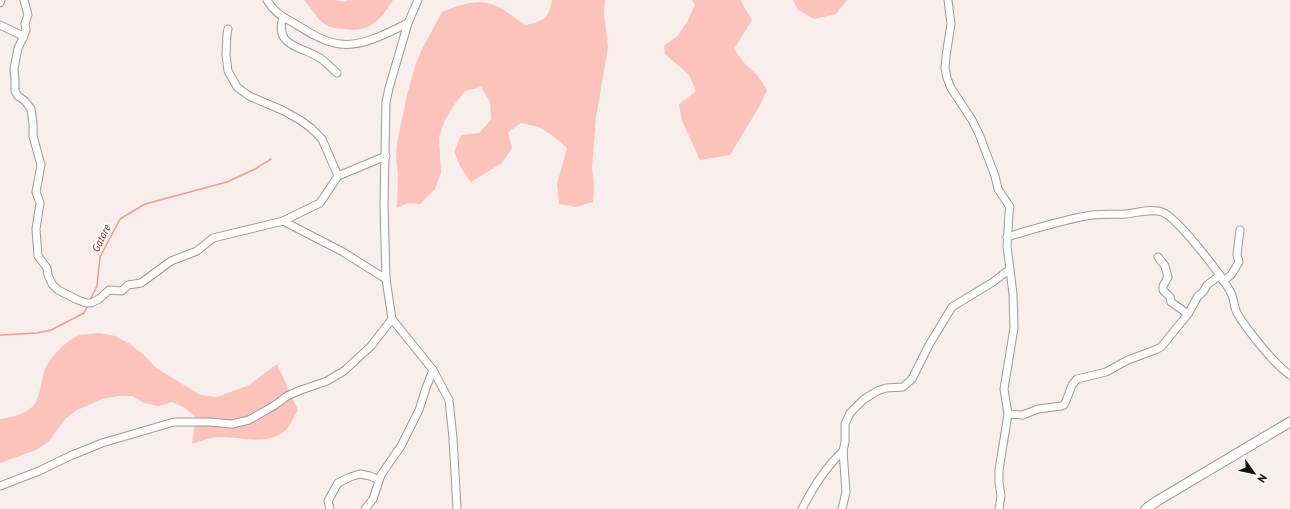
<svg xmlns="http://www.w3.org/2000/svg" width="1290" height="509" font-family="'PT Sans',sans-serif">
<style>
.green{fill:#fbc3bb}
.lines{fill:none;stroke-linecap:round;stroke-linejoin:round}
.stream{stroke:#f69b8f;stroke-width:1.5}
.minor-casing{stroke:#a19897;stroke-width:9}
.major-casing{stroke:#a19897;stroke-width:11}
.minor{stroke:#fff;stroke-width:7}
.major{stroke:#fff;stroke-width:9}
.labels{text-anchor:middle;stroke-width:3;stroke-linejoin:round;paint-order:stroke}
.water-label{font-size:11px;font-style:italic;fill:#861b18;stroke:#fff}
</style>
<rect width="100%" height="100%" fill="#f8efed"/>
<g class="green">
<path d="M304,0H334L345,2L348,0H393C380,20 371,33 344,29C339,29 331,28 326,25C316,19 312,8 304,0Z"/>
<path d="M552,0H605L604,12L608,47L596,117L592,167L594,186L593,202L576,207L559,204L557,184L567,148L553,136L539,127L521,123L508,132L512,148L502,163L471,182L461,168L454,152L461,135L479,133L491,120L490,102L481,87L465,91L454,105L445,120L439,137L441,173L435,189L420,204L408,203L397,208L398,174L396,158L397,143L407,95L415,66L421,51L442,12C456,6 473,0 488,3C502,6 514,18 526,25C543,21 549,18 552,0Z"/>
<polygon points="692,0 741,0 743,5 752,20 734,49 745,64 758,76 767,90 759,107 730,155 700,160 682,121 679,104 696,91 689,75 665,54 664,46 677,36 687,22 695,5"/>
<polygon points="793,0 847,0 836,14 814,19 798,10"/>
<path d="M99,333L115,336L130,344L144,355L155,367L200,395L217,397L249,385L277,364L298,410C294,416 290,426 285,431C264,447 242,436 219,437C209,438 200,441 192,444L196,418L185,408L172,402L158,406L144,403L132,396H117L103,399L77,410L65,419L48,442L36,450L0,463V419C12,417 25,415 34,405C40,397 41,382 44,372C49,358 66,340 80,335C86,334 93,334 99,333Z"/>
</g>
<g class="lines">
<g class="stream">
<polyline points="90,300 97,286 100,257 120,219 145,204 227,182 255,169 271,159"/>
<polyline points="0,335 37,333 51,330 84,313 88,305"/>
</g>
<g class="minor-casing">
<g id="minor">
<path d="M267,0C275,14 284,17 297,25C310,33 324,42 340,44C362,47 388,33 408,23"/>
<polyline points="418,0 408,23 389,88 386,102 384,205 386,279 392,319 433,370 449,400 453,438 457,509"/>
<polyline points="948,0 951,24 946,56 945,68 947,78 951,88 972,120 979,134 995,176 998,189 1010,207 1009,213 1007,246 1013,294 1014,328 1004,389 1008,414 999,470 999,482 1001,496 999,509"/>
<polyline points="0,3 1,0"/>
<path d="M283,17C274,47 301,46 320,58C326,62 331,68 337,73"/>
<polyline points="0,25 21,35 23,38 18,48 14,69 15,80 15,91 18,96 25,101 31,109 33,123 33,136 41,165 36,192 40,203 36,229 38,256 47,268 48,275 52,284 58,290 78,300 86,303 91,303 99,299 109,290 122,291 128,285 141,283 171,261 197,251 213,238 283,221 343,252 386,279"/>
<polyline points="228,29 227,34 226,55 228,71 237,87 249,96 282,110 300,120 311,128 322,139 338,176"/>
<polyline points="23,38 26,30 25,23 28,15 24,0"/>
<polyline points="283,221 320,203 338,176 386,156"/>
<path d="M1007,237C1033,229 1059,221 1086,216C1099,213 1113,215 1126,214C1137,213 1151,208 1162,212C1178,218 1224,278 1232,295C1234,301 1234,307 1237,313C1247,330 1274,364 1290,375"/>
<polyline points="1158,257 1165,266 1168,277 1163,286 1163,290 1170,297 1171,302 1188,314"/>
<polyline points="1223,281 1231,275 1239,262 1237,255 1240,230"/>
<polyline points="1008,414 1023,415 1038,409 1061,406 1064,405 1066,401 1072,385 1077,379 1106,372 1128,360 1155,350 1161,347 1188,314 1198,296 1203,292 1207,285 1219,276"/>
<polyline points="0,486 39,471 70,456 102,443 174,422 210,422 232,424 249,420 275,405 287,396 301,390 327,381 344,371 371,346 392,319"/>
<polyline points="330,509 328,501 338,483 350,477 360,474 370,476 379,480"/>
<polyline points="365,509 373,499 381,475 401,446 419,410 426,388 433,370"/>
<path d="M802,509C813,487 825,468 843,451"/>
<polyline points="842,509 846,492 843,451 845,442 845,424 850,413 863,400 877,391 886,388 903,387 912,379 929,345 952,307 993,282 1010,269"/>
</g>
</g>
<g class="major-casing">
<polyline id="major" points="1146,509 1157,501 1290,422"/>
</g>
<use href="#minor" class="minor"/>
<use href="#major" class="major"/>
</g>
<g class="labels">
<g class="water-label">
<text transform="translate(101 238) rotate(-64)" y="4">Gatare</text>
</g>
</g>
<g transform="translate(1254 473) rotate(123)" stroke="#ffffff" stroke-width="3" paint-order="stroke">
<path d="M0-3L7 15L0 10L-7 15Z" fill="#131010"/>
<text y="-6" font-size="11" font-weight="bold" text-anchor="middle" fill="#131010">N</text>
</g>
</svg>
